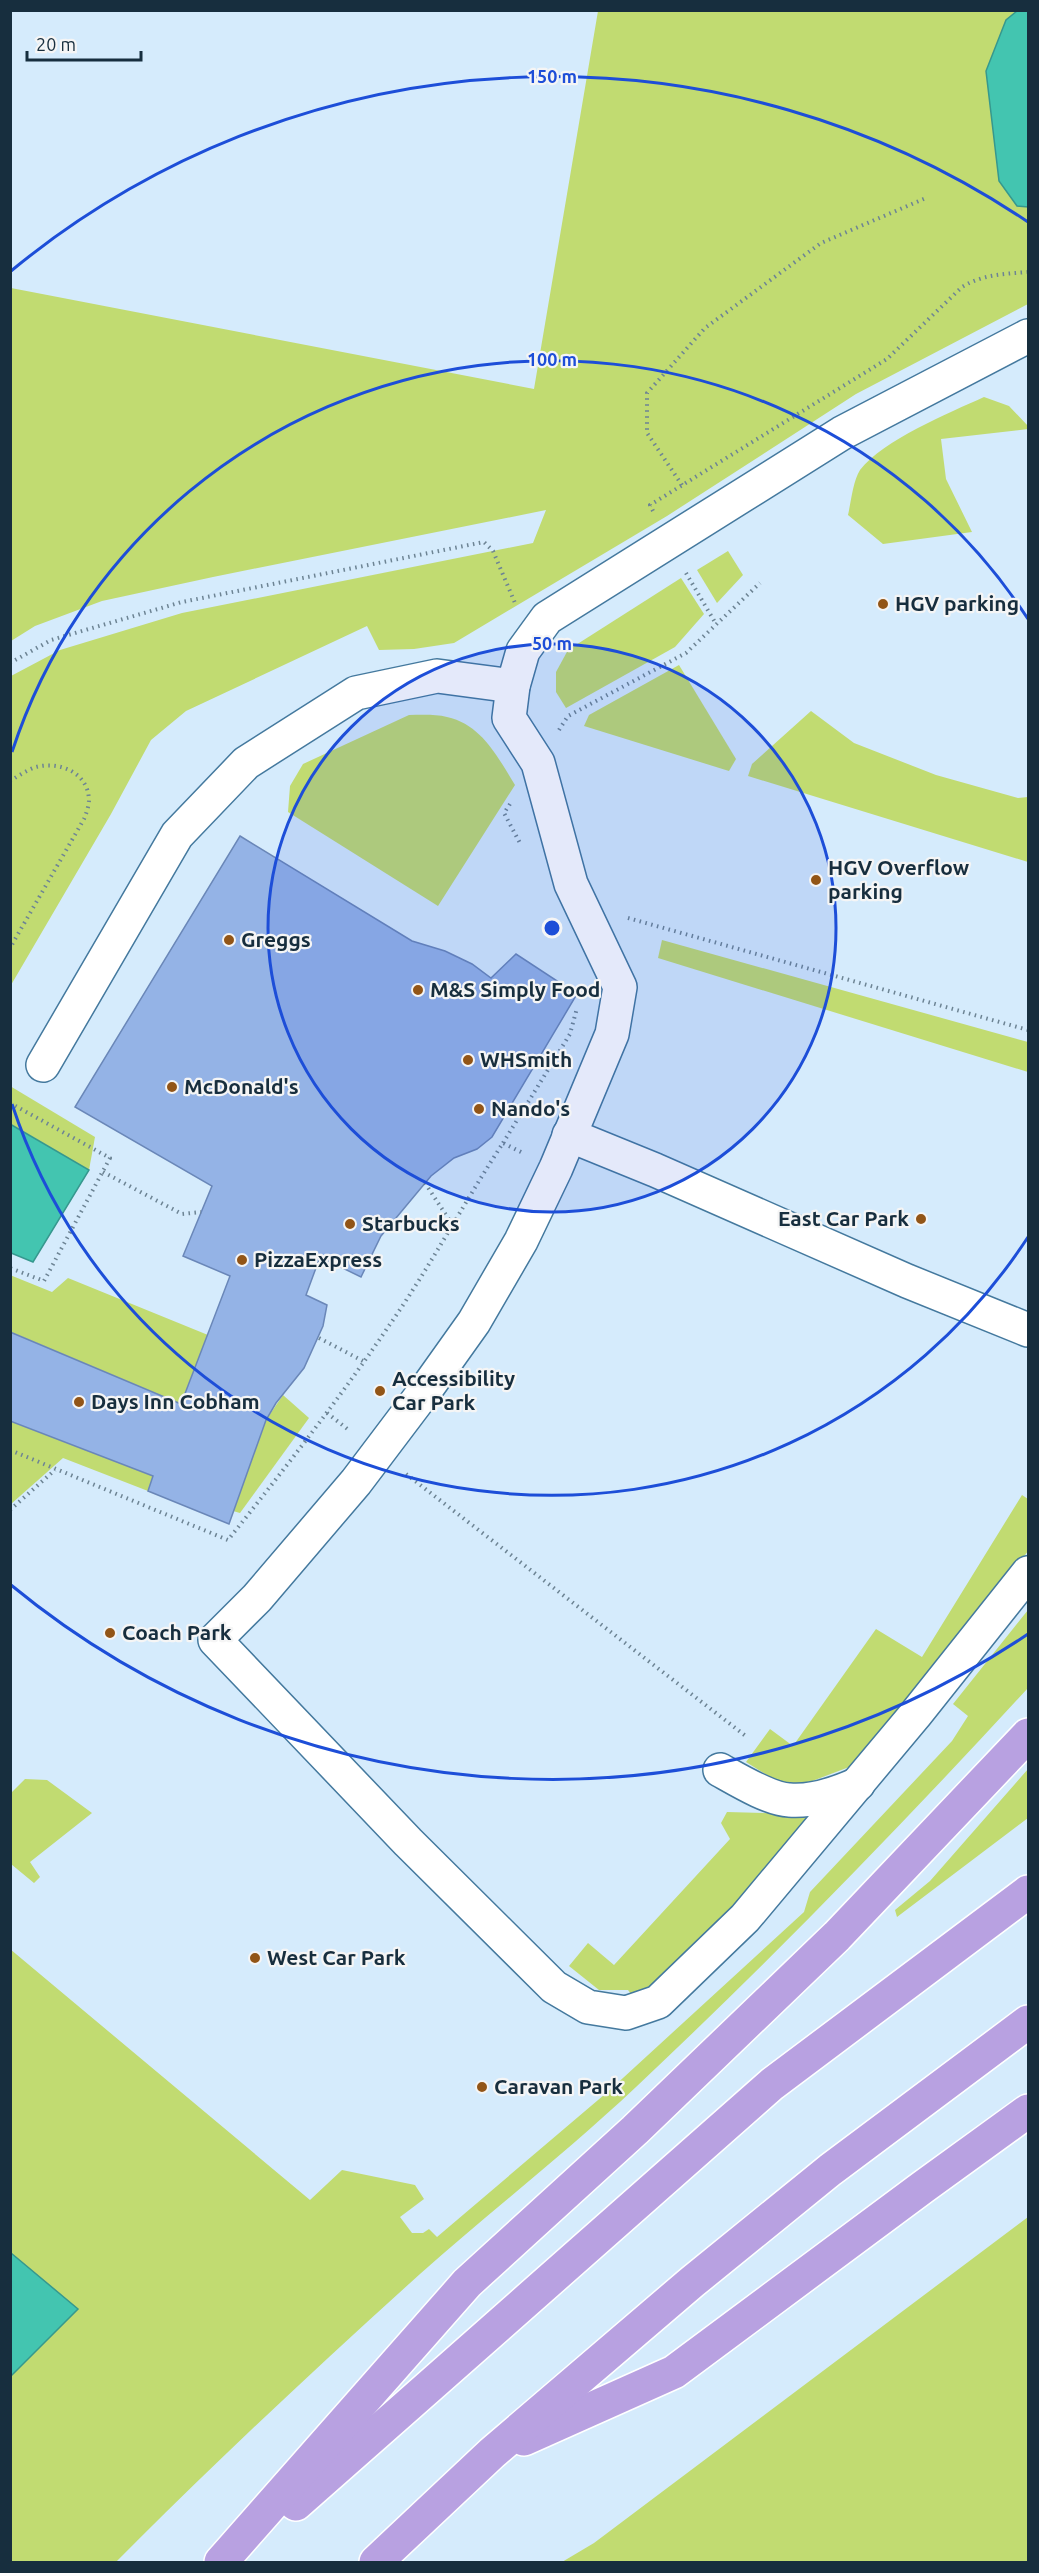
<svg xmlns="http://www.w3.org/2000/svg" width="1039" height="2573" font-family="Ubuntu,sans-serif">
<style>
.green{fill:#c1db71}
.water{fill:#43c5b0;stroke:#36988e;stroke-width:1.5}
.building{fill:#94b3e6;stroke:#6a87b8;stroke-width:1.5}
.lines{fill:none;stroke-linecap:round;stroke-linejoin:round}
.minor-casing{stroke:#44799e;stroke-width:36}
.highway-casing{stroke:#fff;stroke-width:36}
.path{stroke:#6d8494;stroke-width:4;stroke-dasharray:1.5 4.5;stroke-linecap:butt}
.minor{stroke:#fff;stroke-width:33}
.highway{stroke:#b8a1e1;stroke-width:33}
.ring{fill:none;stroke:#1d4ed8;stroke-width:3}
.poi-dot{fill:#925517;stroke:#f5f5f5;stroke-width:2}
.labels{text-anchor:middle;stroke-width:4.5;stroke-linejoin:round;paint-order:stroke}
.poi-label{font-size:21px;font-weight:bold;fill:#172e3e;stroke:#f5f5f5;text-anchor:start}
.centre{fill:#1d4ed8;stroke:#f5f5f5;stroke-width:3}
.ring-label{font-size:18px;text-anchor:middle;font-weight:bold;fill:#1d4ed8;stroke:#f5f5f5;stroke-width:4.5;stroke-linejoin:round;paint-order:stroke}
</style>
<rect width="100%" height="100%" fill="#d5ebfc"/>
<g class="green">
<polygon points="598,11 1028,11 1028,304 856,394 667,516 454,643 414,649 379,650 367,626 186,711 151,740 111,814 11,985 11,676 60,650 182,613 533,543 546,510 213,577 102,601 35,626 11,641 11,288 534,389"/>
<path d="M984,397L1009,406L1028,426V429L941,439L946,479L972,532L883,544L848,515C851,502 853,481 860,470C883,440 949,413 984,397Z"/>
<polygon points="728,551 743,575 717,603 697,570"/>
<polygon points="681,578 704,614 675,647 566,708 556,692 556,672 568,650"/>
<polygon points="679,665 736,759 729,771 584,726 589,715"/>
<polygon points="811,711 854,743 936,775 1018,798 1028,797 1028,862 748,776 752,764"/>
<path d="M409,715C421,715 435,714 447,717C482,725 497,756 515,785L438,906L288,812L290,786L303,764Z"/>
<polygon points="662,940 1028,1042 1028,1072 658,958"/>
<polygon points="10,1086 95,1137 89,1170 11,1124"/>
<polygon points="10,1275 52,1292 68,1278 208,1335 181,1404 11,1332"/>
<polygon points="283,1395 309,1418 240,1513 233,1511 266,1420"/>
<polygon points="10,1421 153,1476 148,1491 63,1458 11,1504"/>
<polygon points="1022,1495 1028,1499 1028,1551 939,1672 857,1764 807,1783 786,1783 775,1780 746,1762 770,1729 793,1746 876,1629 922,1657"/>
<path d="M1028,1610V1688C902,1825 772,1959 636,2087C567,2152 491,2211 420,2274C316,2368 214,2463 116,2562H11V2376L77,2309L11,2253L10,1949L310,2200L342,2170L415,2185L424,2199L400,2217L412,2233H423L429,2229L437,2237L611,2089L804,1912L810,1892L952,1741L968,1716L953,1704Z"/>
<polygon points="1028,1769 1028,1818 897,1917 895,1910 930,1881"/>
<polygon points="25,1779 47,1780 92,1813 30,1862 40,1877 34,1883 11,1864 11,1793"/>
<polygon points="727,1812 807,1814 815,1819 782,1858 653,1988 631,1994 628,1990 599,1990 569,1966 588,1943 614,1965 730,1839 721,1823"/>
<polygon points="1028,2217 1028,2562 562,2562 594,2543"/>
</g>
<g class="water">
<polygon points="1017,11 1028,11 1028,207 1017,206 999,181 986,71 1006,20"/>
<polygon points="10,1124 89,1170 33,1262 11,1253"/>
<polygon points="11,2253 78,2309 11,2376"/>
</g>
<polygon class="building" points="240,836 412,941 445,951 472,964 491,978 516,954 577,994 492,1137 477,1149 454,1158 431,1176 381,1236 361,1277 320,1257 306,1295 327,1305 323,1326 304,1368 276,1403 266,1420 229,1524 148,1491 153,1476 10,1421 10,1332 181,1404 230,1276 183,1256 212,1186 75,1107"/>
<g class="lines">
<g class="minor-casing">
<g id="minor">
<polyline points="1028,336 842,433 547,618 523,651 513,686 509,718 538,763 571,884 620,987 612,1034 556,1168 521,1241 474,1322 427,1388 356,1482 257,1598 215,1640 408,1842 554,1987 588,2007 626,2013 658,2002 745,1918 915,1715 1028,1573"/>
<polyline points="43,1065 177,835 246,763 356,693 437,676 513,686"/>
<polyline points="569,1135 655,1170 907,1281 1028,1330"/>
<path d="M720,1770C738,1780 769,1799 789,1800C812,1802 838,1793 858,1784"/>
</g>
</g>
<g class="highway-casing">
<g id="highway">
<polyline points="524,2439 674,2372 923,2187 1028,2111"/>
<polyline points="296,2504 772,2084 1028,1892"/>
<polyline points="221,2562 467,2283 635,2130 837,1936 1028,1735"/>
<polyline points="376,2562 492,2453 692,2282 830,2170 1028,2022"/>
</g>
</g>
<g class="path">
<polyline points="682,485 647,433 647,393 705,328 821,243 926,198"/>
<path d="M653,511L650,505L887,359L962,287C983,274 1005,274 1028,272"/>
<polyline points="686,573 716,624"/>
<polyline points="10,663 51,640 182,602 484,542 493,551 515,603"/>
<polyline points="559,730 568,716 686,653 760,583"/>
<path d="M10,781C18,776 27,770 36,767C59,761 88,772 89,800C89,806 86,814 84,819L10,948"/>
<polyline points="510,804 504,813 521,845"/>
<polyline points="628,918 1028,1030"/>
<polyline points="10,1103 110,1158 44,1281 10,1268"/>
<polyline points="503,1143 570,1034 577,1008"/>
<polyline points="103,1172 182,1214 201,1212"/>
<polyline points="425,1183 452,1224"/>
<polyline points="319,1338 365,1362"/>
<polyline points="327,1413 350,1431"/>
<path d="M10,1450L228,1540C290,1462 350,1385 405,1302C439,1250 469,1195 503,1143L525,1154"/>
<polyline points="406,1474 747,1737"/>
<polyline points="10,1510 55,1470"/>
</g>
<use href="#minor" class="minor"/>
<use href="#highway" class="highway"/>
</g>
<circle cx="552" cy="928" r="284" fill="#1d4ed8" fill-opacity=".12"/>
<g class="ring">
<circle cx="552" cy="928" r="284"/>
<path d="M1028 1237A568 568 0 0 1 12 1104M12 752A568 568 0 0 1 1028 619"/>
<path d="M1028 1634A851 851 0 0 1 11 1585M11 271A851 851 0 0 1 1028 222"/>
</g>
<g class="poi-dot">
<circle cx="883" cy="604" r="6"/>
<circle cx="816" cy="880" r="6"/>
<circle cx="229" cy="940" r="6"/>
<circle cx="418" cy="990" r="6"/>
<circle cx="468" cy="1060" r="6"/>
<circle cx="172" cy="1087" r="6"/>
<circle cx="479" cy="1109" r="6"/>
<circle cx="921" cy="1219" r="6"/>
<circle cx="350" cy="1224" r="6"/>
<circle cx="242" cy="1260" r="6"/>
<circle cx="380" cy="1391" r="6"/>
<circle cx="79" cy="1402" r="6"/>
<circle cx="110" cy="1633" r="6"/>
<circle cx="255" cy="1958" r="6"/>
<circle cx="482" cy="2087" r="6"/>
</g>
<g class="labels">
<g class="poi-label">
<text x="895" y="611">HGV parking</text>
<text x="828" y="875">HGV Overflow<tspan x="828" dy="24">parking</tspan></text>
<text x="241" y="947">Greggs</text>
<text x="430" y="997">M&amp;S Simply Food</text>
<text x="480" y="1067">WHSmith</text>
<text x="184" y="1094">McDonald's</text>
<text x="491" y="1116">Nando's</text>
<text x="909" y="1226" text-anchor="end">East Car Park</text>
<text x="362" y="1231">Starbucks</text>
<text x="254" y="1267">PizzaExpress</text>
<text x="392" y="1386">Accessibility<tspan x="392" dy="24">Car Park</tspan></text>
<text x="91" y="1409">Days Inn Cobham</text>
<text x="122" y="1640">Coach Park</text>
<text x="267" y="1965">West Car Park</text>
<text x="494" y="2094">Caravan Park</text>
</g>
</g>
<circle cx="552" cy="928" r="9" class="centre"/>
<g class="ring-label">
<text x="552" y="83">150 m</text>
<text x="552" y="366">100 m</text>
<text x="552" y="650">50 m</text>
</g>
<rect width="1039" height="2573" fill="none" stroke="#172e3e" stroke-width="24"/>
<path d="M27 51v9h114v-9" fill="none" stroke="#172e3e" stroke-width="3"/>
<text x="36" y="51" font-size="18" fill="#172e3e" stroke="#f5f5f5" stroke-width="4.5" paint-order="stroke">20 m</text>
</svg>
